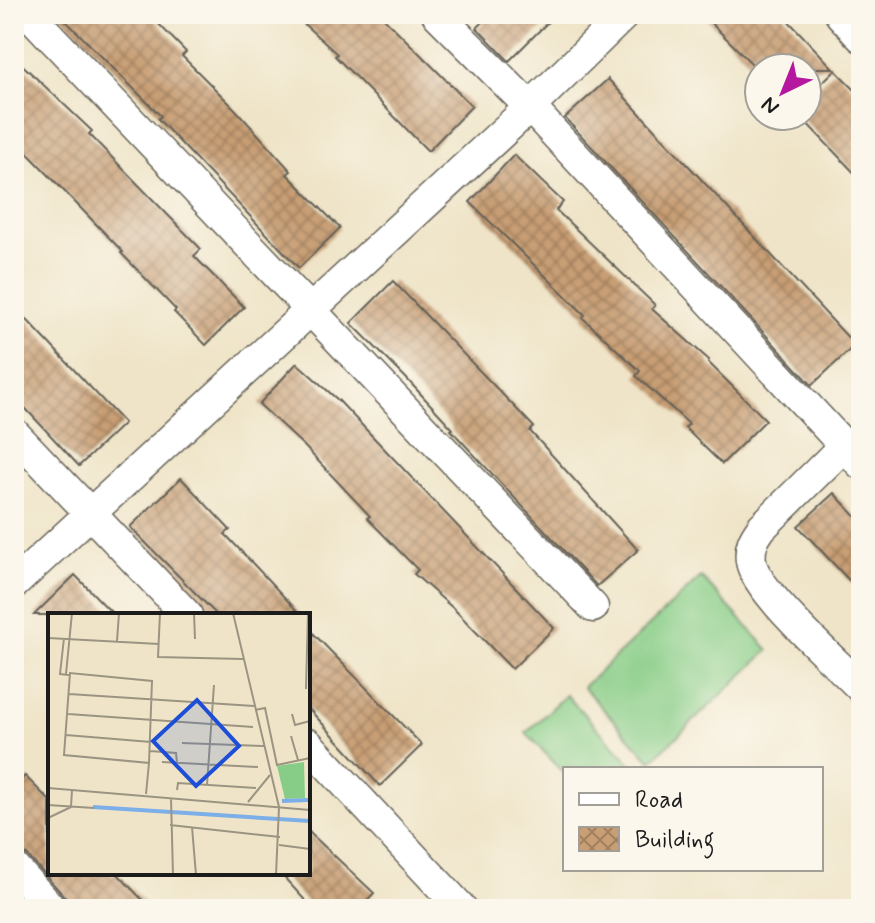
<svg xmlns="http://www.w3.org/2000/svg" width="875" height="923" font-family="Mynerve,sans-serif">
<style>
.pitch{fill:#88cd87;stroke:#527452;stroke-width:2}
.building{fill:url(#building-cross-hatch)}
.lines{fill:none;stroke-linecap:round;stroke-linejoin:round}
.street-casing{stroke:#666258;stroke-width:33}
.street{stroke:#fff;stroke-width:30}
.inset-river{fill:none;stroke:#7caee8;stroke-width:4}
.inset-road{fill:none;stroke:#9b9483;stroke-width:2}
.view{fill:#1d4ed8;fill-opacity:0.15;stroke:#1d4ed8;stroke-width:4}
.inset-edge{fill:none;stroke:#1c1c1c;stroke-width:4}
</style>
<defs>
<pattern id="building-cross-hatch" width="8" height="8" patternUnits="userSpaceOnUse" patternTransform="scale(2)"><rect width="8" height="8" fill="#c89e74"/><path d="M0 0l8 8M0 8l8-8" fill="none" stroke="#a2805e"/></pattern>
</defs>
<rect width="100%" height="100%" fill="#fbf7ec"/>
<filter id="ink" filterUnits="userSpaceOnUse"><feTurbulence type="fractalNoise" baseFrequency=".0125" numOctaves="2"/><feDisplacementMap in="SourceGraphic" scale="16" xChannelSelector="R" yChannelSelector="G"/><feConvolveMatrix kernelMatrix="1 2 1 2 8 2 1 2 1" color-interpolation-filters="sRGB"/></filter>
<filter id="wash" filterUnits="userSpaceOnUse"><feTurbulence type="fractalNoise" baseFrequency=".006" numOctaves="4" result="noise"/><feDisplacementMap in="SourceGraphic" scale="32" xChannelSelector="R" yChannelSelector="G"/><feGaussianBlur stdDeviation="1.8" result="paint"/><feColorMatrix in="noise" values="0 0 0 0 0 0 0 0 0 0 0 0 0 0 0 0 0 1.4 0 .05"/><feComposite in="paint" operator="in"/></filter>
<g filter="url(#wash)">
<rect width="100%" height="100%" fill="#efe4c7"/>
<g class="pitch">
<polygon points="701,577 769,650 651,761 583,687"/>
<polygon points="566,695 636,769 565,769 565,774 526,733"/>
</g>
<g id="blocks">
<g class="building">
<polygon points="59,14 149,14 186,52 182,56 235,109 291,171 287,174 340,228 299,268 158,119 161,116"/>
<polygon points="293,14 380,14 472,106 428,151 335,56 337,54"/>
<polygon points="491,14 556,14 509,61 477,28"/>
<polygon points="702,14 782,14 833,68 756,68"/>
<polygon points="14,57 92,131 89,134 201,249 194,256 244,307 206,345 174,312 176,310 121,253 123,252 14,139"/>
<polygon points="835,70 861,96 861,180 800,116 807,116 807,97"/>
<polygon points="608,79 855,345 812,385 565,118"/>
<polygon points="514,155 563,202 556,210 655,305 652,309 709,360 708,362 766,420 722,464 685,428 689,424 636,376 640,371 583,318 585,315 470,202"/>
<polygon points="393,281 534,427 530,431 638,550 597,586 451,430 453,429 405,377 351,323"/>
<polygon points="14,306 124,423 79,466 14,396"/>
<polygon points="297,363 339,401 554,628 512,669 454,609 414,574 418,570 367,518 370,516 305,447 259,404"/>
<polygon points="181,478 230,530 225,534 301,615 217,615 130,527"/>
<polygon points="834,493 861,522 861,593 798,526"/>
<polygon points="75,575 114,615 34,615"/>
<polygon points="308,628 422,745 380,786 308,708"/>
<polygon points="25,776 50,801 50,873 117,873 151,909 70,909 65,897 27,855 14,849 14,786"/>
<polygon points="308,831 374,893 359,909 313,909 280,873 308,873"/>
</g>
</g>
</g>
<g filter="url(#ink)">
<use href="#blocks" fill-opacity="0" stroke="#666258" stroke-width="2"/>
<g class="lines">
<g class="street-casing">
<g id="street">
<polyline points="29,14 593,607"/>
<polyline points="437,14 530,107 861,464"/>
<polyline points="840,14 861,37"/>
<polyline points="14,433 187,615"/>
<path d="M844,446L762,527C754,538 749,546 751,561C754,590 838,664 861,688"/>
<polyline points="14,584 530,107 625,14"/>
<polyline points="308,744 462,909"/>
<polyline points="14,867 52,909"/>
</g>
</g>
<use href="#street" class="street"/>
</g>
</g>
<g transform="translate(48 613)">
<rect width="262" height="262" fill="#efe4c7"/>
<path d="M256,149L257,185L237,186L229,153Z" fill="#88cd87"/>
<path class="inset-river" d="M234,188L260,187M45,194L262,208"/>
<path class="inset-road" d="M112,0L110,44L195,46M146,0L147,26M185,0L231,194M0,25L111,31M16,25L12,61L21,62M69,28L71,0M18,61L24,0M258,76L260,0M21,81L206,93M207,97L217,95L229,152L262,145M20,101L205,114M244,101L247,112L262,108M18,122L103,129M243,123L250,147M134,130L216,133M102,138L128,140L129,150M114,149L210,154M159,172L166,72M0,175L262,197M129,177L130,170L208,175M98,181L101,150L16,142L22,60L104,68L101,150M123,185L125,262M200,189L222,162M0,192L46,195M0,205L23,194L24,177M122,212L232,224M144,214L148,262M231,232L262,236M228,262L231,194"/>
<path class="view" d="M149,87L191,133L148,173L105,128Z"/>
<rect width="262" height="262" class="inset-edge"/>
</g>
<rect width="875" height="923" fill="none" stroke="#fbf7ec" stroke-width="48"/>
<rect x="563" y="767" width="260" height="104" fill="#fbf7ec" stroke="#a29f99" stroke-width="2"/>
<rect x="579" y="793" width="40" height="12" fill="#ffffff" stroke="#a29f99" stroke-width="2"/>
<text x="635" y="807" font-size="24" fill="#1c1c1c">Road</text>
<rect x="579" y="827" width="40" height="24" fill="url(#building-cross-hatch)" stroke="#a29f99" stroke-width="2"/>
<text x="635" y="847" font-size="24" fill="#1c1c1c">Building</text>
<g transform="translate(783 92) rotate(223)"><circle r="38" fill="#fbf7ec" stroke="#a29f99" stroke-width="2"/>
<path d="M0-6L14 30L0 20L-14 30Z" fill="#b5179e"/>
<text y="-12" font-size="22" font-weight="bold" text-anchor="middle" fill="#1c1c1c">N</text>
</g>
</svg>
